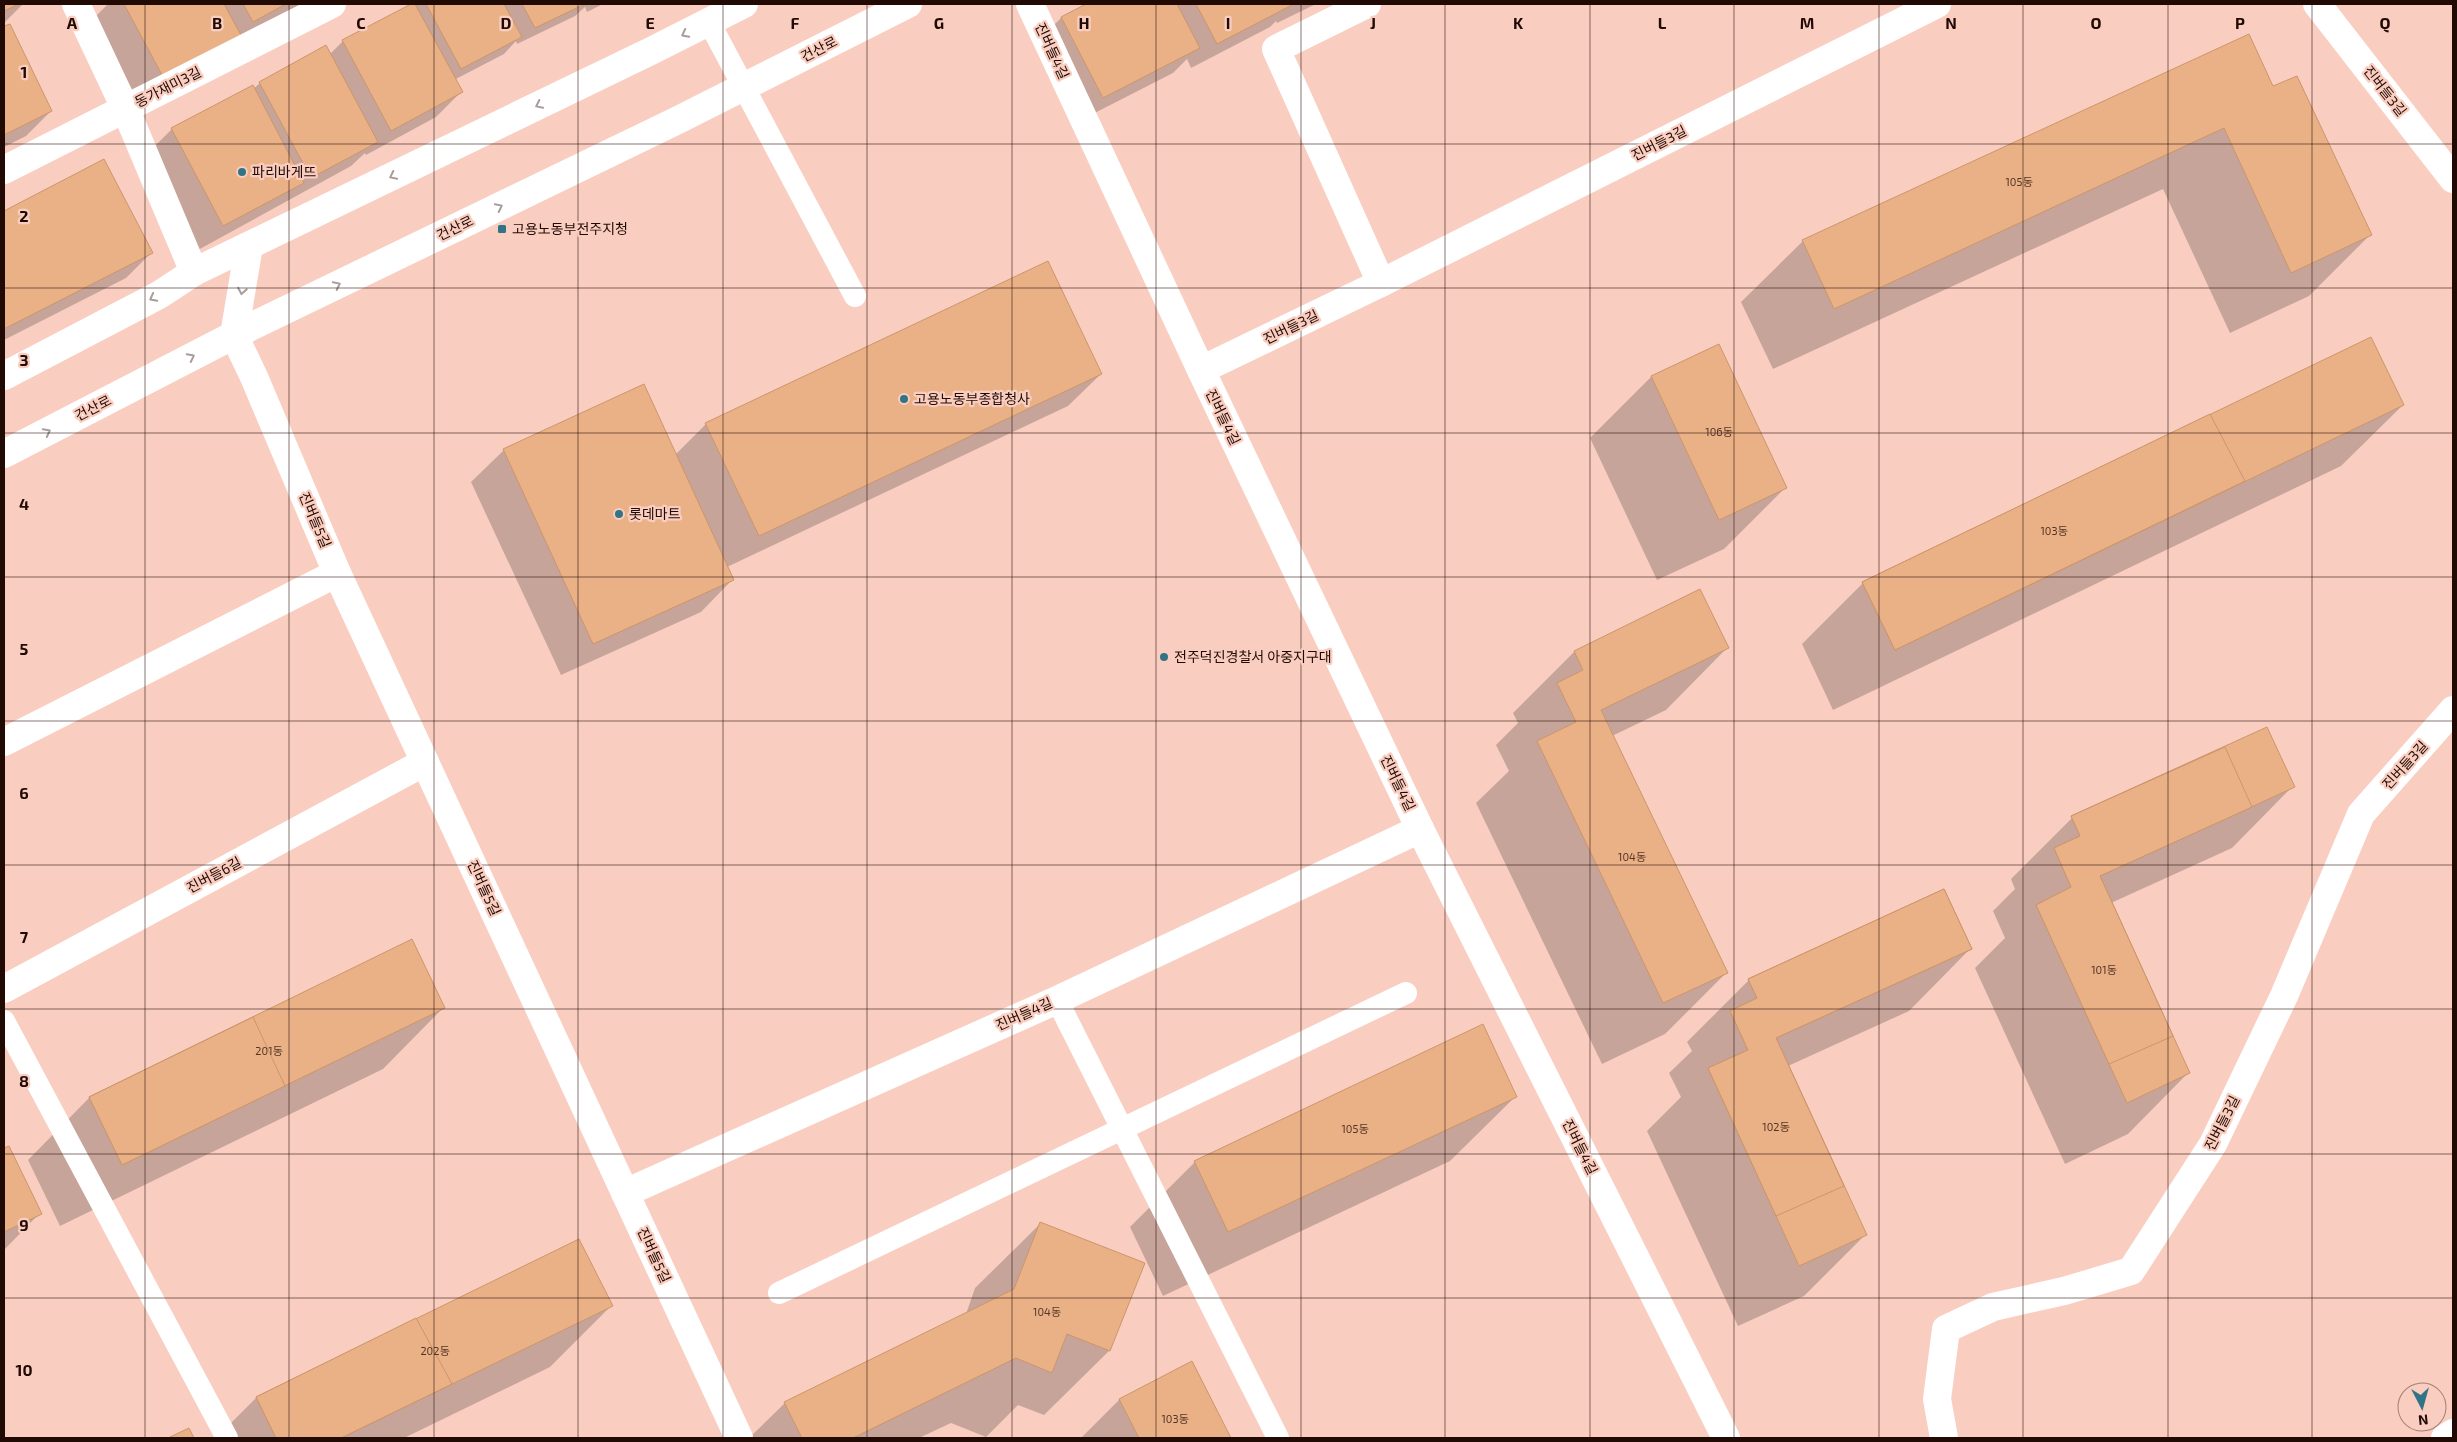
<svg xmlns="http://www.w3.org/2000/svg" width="2457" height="1442" font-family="'Exo 2','Noto Sans KR',sans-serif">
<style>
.shadow{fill:#0003}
.building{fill:#eab186;stroke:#cc956b}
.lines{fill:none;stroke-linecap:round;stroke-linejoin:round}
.service{stroke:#fff;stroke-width:22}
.minor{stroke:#fff;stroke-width:28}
.tertiary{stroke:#fff;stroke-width:28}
.oneway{stroke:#a79d9b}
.grid{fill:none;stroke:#220a04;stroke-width:1;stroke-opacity:0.55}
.poi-dot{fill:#327486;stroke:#f9cec0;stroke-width:2}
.labels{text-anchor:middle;stroke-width:4.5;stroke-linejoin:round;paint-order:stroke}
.number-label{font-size:11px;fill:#543424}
.street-label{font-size:14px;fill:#220a04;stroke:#f9cec0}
.poi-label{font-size:14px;fill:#220a04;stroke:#f9cec0;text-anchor:start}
.grid-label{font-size:16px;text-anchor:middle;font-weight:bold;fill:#220a04;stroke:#f9cec0;stroke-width:4.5;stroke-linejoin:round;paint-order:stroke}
</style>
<rect width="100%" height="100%" fill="#f9cec0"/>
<g class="shadow">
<polygon points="4,4 23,4 4,23"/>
<polygon points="108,4 305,4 137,99 94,18"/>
<polygon points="413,4 603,4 587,12 585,7 575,16 517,44 516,41 504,54 454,80 461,92 436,117 366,155 365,153 351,166 198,250 147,154 172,129 253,89 260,83 329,55 343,41"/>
<polygon points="1089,4 1316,4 1277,23 1276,21 1270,27 1191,68 1187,59 1173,73 1077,122 1036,43 1061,18"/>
<polygon points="9,25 51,111 26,136 4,147 4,28"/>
<polygon points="2272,88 2370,235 2309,296 2230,333 2163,189 1773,369 1741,302 1803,241"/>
<polygon points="104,161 151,253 126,278 4,340 4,212"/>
<polygon points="1719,345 1786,487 1724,549 1657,580 1590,438 1651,377"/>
<polygon points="1101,374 1068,406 727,567 733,579 701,612 561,675 471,482 504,450 675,455 706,424"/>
<polygon points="2403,405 2341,466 1833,710 1802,644 1863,583"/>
<polygon points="1700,591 1727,648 1666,710 1612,736 1726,973 1665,1034 1602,1064 1476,803 1509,771 1496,745 1518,723 1513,713 1574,652"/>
<polygon points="2293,786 2232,848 2111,903 2189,1072 2128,1134 2065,1164 1975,968 2005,938 1993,911 2015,889 2011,879 2072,818"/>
<polygon points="412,941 444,1007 383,1069 60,1226 28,1160 89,1098"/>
<polygon points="1970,949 1909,1011 1788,1066 1865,1235 1804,1296 1738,1326 1647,1131 1681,1097 1669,1073 1692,1051 1687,1042 1749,980"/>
<polygon points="1515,1097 1450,1161 1163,1296 1130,1227 1195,1162"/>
<polygon points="8,1148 40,1213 4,1250 4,1150"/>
<polygon points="1040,1224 1109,1351 1044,1415 1018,1405 986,1437 951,1423 919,1438 749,1438 785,1403 966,1314 975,1288"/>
<polygon points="611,1306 550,1367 404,1438 216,1438 256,1398"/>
<polygon points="1191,1363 1230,1438 1081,1438 1119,1400"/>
</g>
<g class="building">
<polygon points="4,4 19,4 4,11"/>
<polygon points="124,4 224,4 241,35 162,75"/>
<polygon points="243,4 286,4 253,22"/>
<polygon points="411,4 415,4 463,92 391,131 342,40"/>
<polygon points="426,4 504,4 522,37 461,69"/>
<polygon points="522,4 585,4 535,28"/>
<polygon points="1086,4 1177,4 1200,48 1103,98 1061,17"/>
<polygon points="1196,4 1294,4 1217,44"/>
<polygon points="10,24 52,111 4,135 4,26"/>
<polygon points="2249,34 2273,86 2297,76 2372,235 2291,273 2224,128 1834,309 1802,240"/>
<polygon points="326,45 378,142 311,178 259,82"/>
<polygon points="253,85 304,183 223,226 171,128"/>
<polygon points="104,159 153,253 4,329 4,211"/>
<polygon points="1048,261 1102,374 759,536 705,423"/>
<polygon points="2371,337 2404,405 1895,650 1862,582"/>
<polygon points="1719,344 1787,488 1719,520 1651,376"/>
<polygon points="644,384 734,580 593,644 503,449"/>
<polygon points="2210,414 2245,481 1895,650 1862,582"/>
<polygon points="1700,589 1729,648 1601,710 1728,973 1663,1003 1537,741 1576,722 1557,683 1583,670 1574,651"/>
<polygon points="2267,727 2295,787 2100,876 2190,1073 2127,1103 2036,905 2071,887 2054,848 2080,836 2071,816"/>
<polygon points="2225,747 2252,807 2100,876 2173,1036 2109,1064 2036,905 2071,887 2054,848 2080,836 2071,816"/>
<polygon points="1944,889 1972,949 1776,1038 1867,1235 1799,1266 1708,1068 1748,1050 1730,1011 1757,998 1748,979"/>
<polygon points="1944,889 1972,949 1776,1038 1844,1186 1776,1216 1708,1068 1748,1050 1730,1011 1757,998 1748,979"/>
<polygon points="412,939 445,1008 122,1165 89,1097"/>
<polygon points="253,1017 285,1086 122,1165 89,1097"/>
<polygon points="1483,1024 1517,1097 1228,1232 1194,1161"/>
<polygon points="9,1146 42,1214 4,1232 4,1148"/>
<polygon points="1040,1222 1145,1263 1110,1351 1067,1334 1052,1373 1016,1358 853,1438 802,1438 784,1402 1014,1289"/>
<polygon points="579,1239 613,1306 341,1438 276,1438 256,1397"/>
<polygon points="416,1318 452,1384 341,1438 276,1438 256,1397"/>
<polygon points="1192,1361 1231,1438 1139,1438 1119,1399"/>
<polygon points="189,1428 194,1438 168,1438"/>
</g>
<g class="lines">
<g class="service">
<polyline points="709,22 855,296"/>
<polyline points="1057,1000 1278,1438"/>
<polyline points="4,1021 227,1438"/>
<polyline points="779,1293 1406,993"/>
</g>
<g class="minor">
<polyline points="76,4 125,108 194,272"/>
<polyline points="1030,4 1201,370 1420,829 1726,1438"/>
<polyline points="1367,4 1276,49 1381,283"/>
<polyline points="2317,4 2453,179"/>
<polyline points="4,170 332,4"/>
<polyline points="249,246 234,335 254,377 337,573 739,1438"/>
<polyline points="1201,370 1381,283 1937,4"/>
<polyline points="4,742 337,573"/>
<polyline points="4,989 425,762"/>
<polyline points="625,1193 1057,1000 1420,829"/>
<polyline points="1944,1438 1937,1399 1946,1329 1993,1307 2064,1291 2131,1271 2213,1144 2284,996 2361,814 2453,710"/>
<polyline points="2445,1438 2453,1433"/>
</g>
<g class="tertiary">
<polyline points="4,376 159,295 194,272 651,51 744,4"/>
<polyline points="4,454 234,335 676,121 908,4"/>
</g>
</g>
<defs><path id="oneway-chevron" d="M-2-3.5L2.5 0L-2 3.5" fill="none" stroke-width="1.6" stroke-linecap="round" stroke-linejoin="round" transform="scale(1.25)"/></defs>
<g class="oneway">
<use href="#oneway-chevron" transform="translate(685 34) rotate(153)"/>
<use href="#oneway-chevron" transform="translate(539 105) rotate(154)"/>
<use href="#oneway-chevron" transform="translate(393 176) rotate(154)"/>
<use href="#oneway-chevron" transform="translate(499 207) rotate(-26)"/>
<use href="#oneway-chevron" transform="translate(337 285) rotate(-26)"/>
<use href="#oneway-chevron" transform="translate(242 291) rotate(100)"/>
<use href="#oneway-chevron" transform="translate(153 298) rotate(152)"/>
<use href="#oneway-chevron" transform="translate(191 357) rotate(-27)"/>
<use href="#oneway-chevron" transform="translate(47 432) rotate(-27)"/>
</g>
<path class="grid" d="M145,4V1438M289,4V1438M434,4V1438M578,4V1438M723,4V1438M867,4V1438M1012,4V1438M1156,4V1438M1301,4V1438M1445,4V1438M1590,4V1438M1734,4V1438M1879,4V1438M2023,4V1438M2168,4V1438M2312,4V1438M4,144H2453M4,288H2453M4,433H2453M4,577H2453M4,721H2453M4,865H2453M4,1009H2453M4,1154H2453M4,1298H2453"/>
<g class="poi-dot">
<circle cx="242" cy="172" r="5"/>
<rect x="497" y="224" width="10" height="10" rx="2.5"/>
<circle cx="904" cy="399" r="5"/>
<circle cx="619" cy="514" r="5"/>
<circle cx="1164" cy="657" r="5"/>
</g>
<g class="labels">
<g class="number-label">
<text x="2019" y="186">105동</text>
<text x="1719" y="436">106동</text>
<text x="2054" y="535">103동</text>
<text x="1632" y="861">104동</text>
<text x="2104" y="974">101동</text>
<text x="269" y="1055">201동</text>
<text x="1776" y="1131">102동</text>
<text x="1355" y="1133">105동</text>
<text x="1047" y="1316">104동</text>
<text x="435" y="1355">202동</text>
<text x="1175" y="1423">103동</text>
</g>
<g class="street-label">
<text transform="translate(819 49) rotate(-27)" y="5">건산로</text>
<text transform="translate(1052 51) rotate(65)" y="5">진버들4길</text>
<text transform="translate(168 87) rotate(-27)" y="5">동가재미3길</text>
<text transform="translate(2385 91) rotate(52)" y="5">진버들3길</text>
<text transform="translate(1659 143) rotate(-27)" y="5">진버들3길</text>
<text transform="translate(455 228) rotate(-26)" y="5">건산로</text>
<text transform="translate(1291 327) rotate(-26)" y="5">진버들3길</text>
<text transform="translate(93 408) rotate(-27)" y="5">건산로</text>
<text transform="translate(1223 417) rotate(64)" y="5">진버들4길</text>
<text transform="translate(315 520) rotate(67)" y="5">진버들5길</text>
<text transform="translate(2405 765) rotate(-48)" y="5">진버들3길</text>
<text transform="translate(1398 783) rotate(64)" y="5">진버들4길</text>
<text transform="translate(214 875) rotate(-28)" y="5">진버들6길</text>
<text transform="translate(484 888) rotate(65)" y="5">진버들5길</text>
<text transform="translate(1024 1014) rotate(-24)" y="5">진버들4길</text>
<text transform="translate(2222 1123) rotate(-63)" y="5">진버들3길</text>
<text transform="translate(1580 1147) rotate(63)" y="5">진버들4길</text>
<text transform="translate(654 1255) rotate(65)" y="5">진버들5길</text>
</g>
<g class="poi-label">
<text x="252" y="177">파리바게뜨</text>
<text x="512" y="234">고용노동부전주지청</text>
<text x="914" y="404">고용노동부종합청사</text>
<text x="629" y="519">롯데마트</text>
<text x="1174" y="662">전주덕진경찰서 아중지구대</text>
</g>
</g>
<g class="grid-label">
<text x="72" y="29">A</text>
<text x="217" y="29">B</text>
<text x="361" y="29">C</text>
<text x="506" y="29">D</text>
<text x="650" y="29">E</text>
<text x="795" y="29">F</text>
<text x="939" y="29">G</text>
<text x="1084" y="29">H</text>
<text x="1228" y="29">I</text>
<text x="1373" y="29">J</text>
<text x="1518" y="29">K</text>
<text x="1662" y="29">L</text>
<text x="1807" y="29">M</text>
<text x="1951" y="29">N</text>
<text x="2096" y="29">O</text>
<text x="2240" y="29">P</text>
<text x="2385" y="29">Q</text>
<text x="24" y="78">1</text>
<text x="24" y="222">2</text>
<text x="24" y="366">3</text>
<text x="24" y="510">4</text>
<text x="24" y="655">5</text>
<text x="24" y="799">6</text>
<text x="24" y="943">7</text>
<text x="24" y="1087">8</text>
<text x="24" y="1231">9</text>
<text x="24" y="1376">10</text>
</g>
<rect width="2457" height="1442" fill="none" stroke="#220a04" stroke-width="10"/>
<g transform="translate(2422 1407) rotate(174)"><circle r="24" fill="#f9cec0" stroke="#a38075"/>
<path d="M0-4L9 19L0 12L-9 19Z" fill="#327486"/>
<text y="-8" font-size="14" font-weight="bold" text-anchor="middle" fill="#220a04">N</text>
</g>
</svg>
